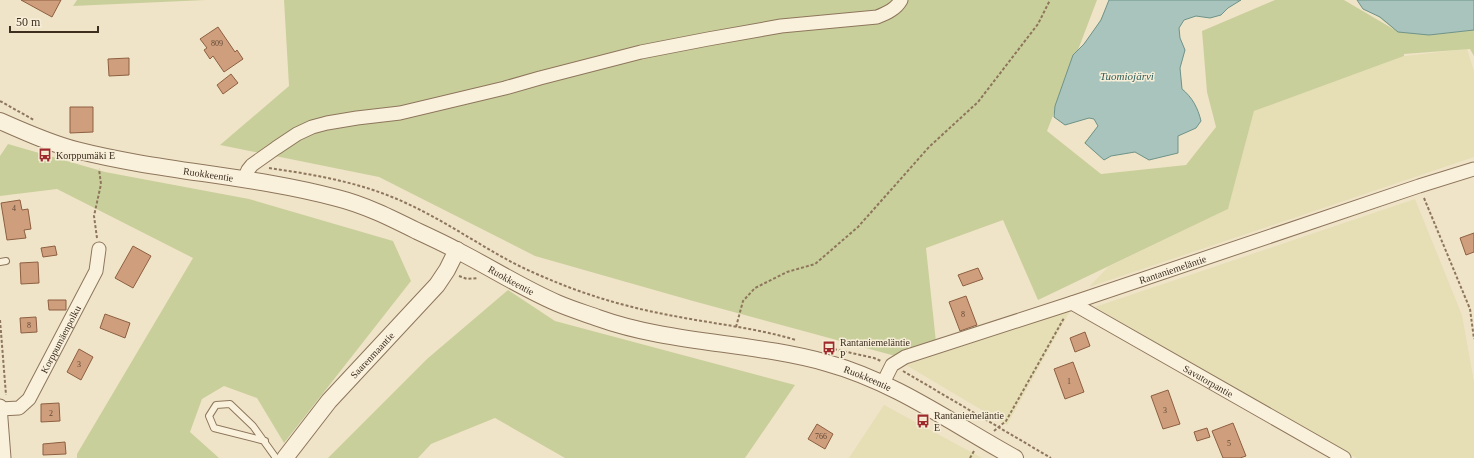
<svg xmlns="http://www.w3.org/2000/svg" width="1474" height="458" font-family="Georgia,serif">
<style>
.farmland{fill:#e6deb5}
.green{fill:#c9cf9b}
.water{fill:#a9c4bc;stroke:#6f938a}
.building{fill:#cf9f7d;stroke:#8d5f41}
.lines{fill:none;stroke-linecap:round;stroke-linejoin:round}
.service-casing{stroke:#8d765c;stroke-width:8}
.minor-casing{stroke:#8d765c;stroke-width:15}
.tertiary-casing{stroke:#8d765c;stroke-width:18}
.path{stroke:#8d765c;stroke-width:2;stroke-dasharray:3 2;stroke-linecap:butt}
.service{stroke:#faf1dc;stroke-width:6}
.minor{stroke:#faf1dc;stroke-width:13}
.tertiary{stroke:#faf1dc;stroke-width:16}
.labels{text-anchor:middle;stroke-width:3;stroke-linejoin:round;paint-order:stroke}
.number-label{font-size:8px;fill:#624a37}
.poi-label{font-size:10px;fill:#3d2e20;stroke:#f7eed8;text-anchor:start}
.street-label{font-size:10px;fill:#3d2e20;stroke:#f7eed8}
.water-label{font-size:11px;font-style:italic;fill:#2f5d5a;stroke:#f7eed8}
</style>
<rect width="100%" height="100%" fill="#f0e4c8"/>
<g class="farmland">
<polygon points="1467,49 1474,71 1474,157 1089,287 1108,267 1228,209 1254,111 1404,56"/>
<polygon points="1415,199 1462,315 1474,382 1474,458 1356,458 1095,307"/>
<polygon points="1071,309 1007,425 906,365"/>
<polygon points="884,405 982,458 849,458"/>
</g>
<g class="green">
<polygon points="77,0 206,0 73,6"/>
<path d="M284,0H1097L1078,50C1093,35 1102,19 1109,0H1241L1228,8L1221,15L1210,18L1196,16L1184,20L1179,28L1180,38L1185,50L1180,68L1182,89C1192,97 1198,108 1201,121L1196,128L1178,136V153L1149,160L1135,152L1111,156L1104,160L1084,143L1098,126L1094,119L1089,118L1065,125L1054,117V113L1047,131L1101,174L1186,165L1216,127L1207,92L1202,31L1275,0H1344L1395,30L1357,0L1474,8V56L1470,49L1404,54V56L1254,111L1228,209L1038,300L1003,220L926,248L936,342L899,357L693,301L535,256L379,177L220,145L289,86Z"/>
<polygon points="8,144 105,172 249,199 393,241 411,281 284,443 257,398 224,386 202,399 190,432 219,458 77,458 77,454 193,258 57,189 0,196 0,156"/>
<polygon points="508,290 555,321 795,385 745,458 565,458 495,418 431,444 418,458 328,458 427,359"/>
</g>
<g class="water">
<path d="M1109,0H1241L1228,8L1221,15L1210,18L1196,16L1184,20L1179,28L1180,38L1185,50L1180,68L1182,89C1192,97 1198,108 1201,121L1196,128L1178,136V153L1149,160L1135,152L1111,156L1104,160L1085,143L1098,126L1094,119L1089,118L1065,125L1054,117L1055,106L1073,55L1084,44L1101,20Z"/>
<polygon points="1357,0 1474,0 1474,30 1429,35 1398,32 1380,17 1363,9"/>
</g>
<g class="building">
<polygon points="21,0 61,0 52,17"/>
<polygon points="218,27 235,52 237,50 243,59 224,72 213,56 210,59 204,50 207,48 200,39"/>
<polygon points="129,58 129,75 109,76 108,59"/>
<polygon points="231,74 238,83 223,94 217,85"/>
<polygon points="70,107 93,107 93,132 70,133"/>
<polygon points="20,200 22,210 28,209 31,229 24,230 26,238 7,240 1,203"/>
<polygon points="1474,233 1474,252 1466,255 1460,238"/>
<polygon points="55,246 57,255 43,257 41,248"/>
<polygon points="133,246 151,256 133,288 115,278"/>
<polygon points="38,262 39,283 21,284 20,263"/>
<polygon points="978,268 983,279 963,286 958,275"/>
<polygon points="966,296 977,325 960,331 949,302"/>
<polygon points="48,300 66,300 66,310 49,310"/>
<polygon points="105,314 130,323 125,338 100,328"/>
<polygon points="36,317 37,332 21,333 20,318"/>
<polygon points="1085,332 1090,346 1075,352 1070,338"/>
<polygon points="79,349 93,357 81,380 67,372"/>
<polygon points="1073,362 1084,392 1065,399 1054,369"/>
<polygon points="1168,390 1180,424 1163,429 1151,396"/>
<polygon points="59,403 60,421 41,422 41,404"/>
<polygon points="1233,423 1246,456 1240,458 1223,458 1212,431"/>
<polygon points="817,424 833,434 825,449 808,439"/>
<polygon points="1207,428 1210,437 1197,441 1194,432"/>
<polygon points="65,442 66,454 43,455 43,444"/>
</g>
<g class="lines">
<g class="service-casing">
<g id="service">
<polyline points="0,262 6,261"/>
<polyline points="265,441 214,428 209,416 216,405 230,404 253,426 276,458"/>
</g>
</g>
<g class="minor-casing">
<g id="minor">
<path d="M244,179L248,170L252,165L276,148L297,134L312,127L327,123L357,118L400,113L505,88L540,78L641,52L708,39L781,26L877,17C887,13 896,9 901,0"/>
<path id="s1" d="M1072,303L1344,458"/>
<path id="s2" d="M883,383L892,365L905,357L1072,303L1419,186L1474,169"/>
<polyline points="0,406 4,458"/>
<path id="s3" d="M0,409L19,408L29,399L96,271L99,249"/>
</g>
</g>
<g class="tertiary-casing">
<g id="tertiary">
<path id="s4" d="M0,121C25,132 49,143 76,150C162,172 251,175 337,198C365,205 391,218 417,231C430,237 443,243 456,250C490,267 522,288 557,303C571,309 584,313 598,318C670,344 753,342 827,363C896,382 953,424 1015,458"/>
<path id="s5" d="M285,458L329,401L437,285L447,270L457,250"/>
</g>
</g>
<g class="path">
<polyline points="0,101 34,120"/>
<path d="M269,168C310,174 353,181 392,197C432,213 468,238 506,259C522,268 541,276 558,283C595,298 635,309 674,316C715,324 756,328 796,340"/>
<polyline points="1424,198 1470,309 1474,339"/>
<polyline points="97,238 94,216 101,184 99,169"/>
<polyline points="459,276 467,279 478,278"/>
<polyline points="0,320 6,395"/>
<polyline points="736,327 743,301 755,288 787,272 815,264 858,227 929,147 978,102 1038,24 1050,0"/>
<polyline points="829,348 874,358 881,361"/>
<polyline points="903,371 1051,458"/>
<polyline points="994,431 1006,421 1064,318"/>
<polyline points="970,458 974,451"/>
</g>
<use href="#service" class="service"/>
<use href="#minor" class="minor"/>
<use href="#tertiary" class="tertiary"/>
</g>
<defs>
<g id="bus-bare" transform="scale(1.08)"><path d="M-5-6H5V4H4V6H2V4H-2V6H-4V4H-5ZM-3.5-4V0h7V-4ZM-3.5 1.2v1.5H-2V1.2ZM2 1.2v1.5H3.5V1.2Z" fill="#9e2a2b" stroke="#f7eed8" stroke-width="2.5" paint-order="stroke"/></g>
</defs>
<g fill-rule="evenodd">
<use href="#bus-bare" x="45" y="155"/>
<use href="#bus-bare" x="829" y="348"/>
<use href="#bus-bare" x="923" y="421"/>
</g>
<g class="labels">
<g class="number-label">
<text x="217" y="46">809</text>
<text x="14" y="211">4</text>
<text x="963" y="317">8</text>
<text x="29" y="328">8</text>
<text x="79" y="367">3</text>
<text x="1069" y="384">1</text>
<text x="1165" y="413">3</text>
<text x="51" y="416">2</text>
<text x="821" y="439">766</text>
<text x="1229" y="446">5</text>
</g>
<g class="poi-label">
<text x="56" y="159">Korppumäki E</text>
<text x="840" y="346">Rantaniemeläntie<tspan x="840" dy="12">P</tspan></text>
<text x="934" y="419">Rantaniemeläntie<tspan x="934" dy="12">E</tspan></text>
</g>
<g class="street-label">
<text dy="4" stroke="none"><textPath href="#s4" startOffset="216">Ruokkeentie</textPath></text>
<text dy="4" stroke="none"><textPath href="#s2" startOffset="317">Rantaniemeläntie</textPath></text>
<text dy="4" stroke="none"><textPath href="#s4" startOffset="540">Ruokkeentie</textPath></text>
<text dy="4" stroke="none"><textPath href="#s3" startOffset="100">Korppumäenpolku</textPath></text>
<text dy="4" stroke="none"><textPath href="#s5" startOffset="135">Saarenmaantie</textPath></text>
<text dy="4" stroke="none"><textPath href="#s4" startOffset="912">Ruokkeentie</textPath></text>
<text dy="4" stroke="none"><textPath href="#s1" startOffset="157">Savutorpantie</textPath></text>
</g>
<g class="water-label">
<text x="1127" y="80">Tuomiojärvi</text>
</g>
</g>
<path d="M10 26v6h88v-6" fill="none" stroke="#3d2e20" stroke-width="2"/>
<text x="16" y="26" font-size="12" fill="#3d2e20" stroke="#f7eed8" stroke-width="3" paint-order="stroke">50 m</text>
</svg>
